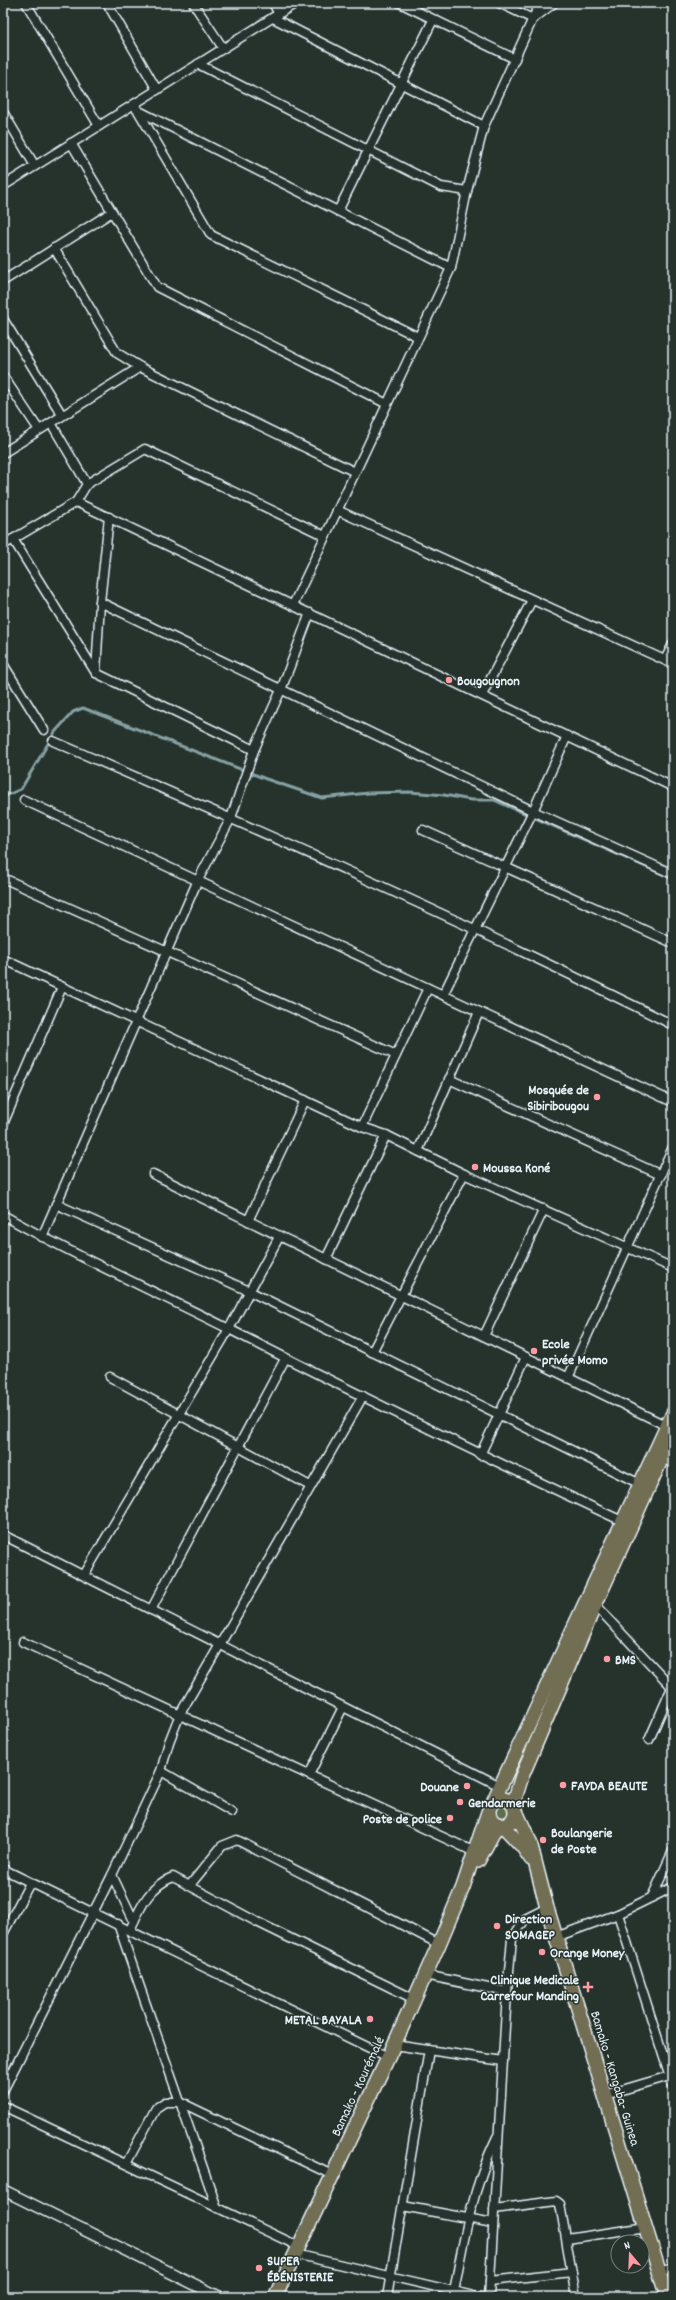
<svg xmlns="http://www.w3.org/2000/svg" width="676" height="2300" font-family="Dekko,sans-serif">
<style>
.grass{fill:#5f6c4d;stroke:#a4aea2}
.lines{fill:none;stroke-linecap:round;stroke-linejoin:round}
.stream{stroke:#87a1a3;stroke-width:3}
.minor-casing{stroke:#e8f1f8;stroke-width:11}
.tertiary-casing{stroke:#e8f1f8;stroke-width:13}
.primary-casing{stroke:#e8f1f8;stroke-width:16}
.trunk-casing{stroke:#e8f1f8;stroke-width:16}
.minor{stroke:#26332d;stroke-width:8}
.tertiary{stroke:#26332d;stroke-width:10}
.primary{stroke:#726e52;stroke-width:13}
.trunk{stroke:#726e52;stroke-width:13}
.poi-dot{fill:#ff9aa2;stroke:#26332d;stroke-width:1.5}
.labels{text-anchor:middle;stroke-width:3;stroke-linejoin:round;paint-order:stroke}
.poi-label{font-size:14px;font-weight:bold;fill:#e8f1f8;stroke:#26332d;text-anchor:start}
.street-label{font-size:14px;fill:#e8f1f8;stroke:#26332d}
</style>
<rect width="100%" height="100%" fill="#26332d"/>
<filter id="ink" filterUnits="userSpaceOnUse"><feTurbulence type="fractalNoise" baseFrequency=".025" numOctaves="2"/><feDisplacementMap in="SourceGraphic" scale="8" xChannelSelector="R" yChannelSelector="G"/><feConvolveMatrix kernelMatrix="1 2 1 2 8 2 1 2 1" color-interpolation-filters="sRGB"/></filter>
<g filter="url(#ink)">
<circle class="grass" cx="501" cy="1812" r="10"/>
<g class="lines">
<polyline class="stream" points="3,797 21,789 55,732 73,712 83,708 266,779 322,798 368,793 410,792 444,795 471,800 494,800 673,879"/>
<g class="minor-casing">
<g id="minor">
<polyline points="26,3 99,126"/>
<polyline points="107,3 157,90"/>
<polyline points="193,3 223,48"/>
<polyline points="273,3 279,14"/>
<polyline points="400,3 515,59"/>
<polyline points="499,3 533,19 554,3"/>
<polyline points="273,18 484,126"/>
<polyline points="198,64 441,187 467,191"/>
<polyline points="134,104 211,235 418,337"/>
<polyline points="137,110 451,268"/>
<polyline points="3,112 35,166"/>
<polyline points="71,143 157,287 387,404"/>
<polyline points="3,186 296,3"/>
<polyline points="338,211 433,20"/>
<polyline points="54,248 117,353 140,367 355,472"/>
<polyline points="3,281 112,212"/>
<polyline points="3,319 62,415"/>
<polyline points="3,376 39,430"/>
<polyline points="51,423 87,484"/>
<polyline points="3,453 140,367"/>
<polyline points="76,502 673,787"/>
<polyline points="337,510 673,664"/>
<polyline points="13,539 96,673 254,750"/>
<polyline points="3,545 76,502 87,484 145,449 325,536"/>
<polyline points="100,602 533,811 673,874"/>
<polyline points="293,605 451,268 467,191 484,126 540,3"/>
<polyline points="665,660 673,644"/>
<polyline points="3,664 44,730"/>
<polyline points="96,673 100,602 109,517"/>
<polyline points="482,695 532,600"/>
<path d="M53,741C261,831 469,923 673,1025"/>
<polyline points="24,800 673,1102"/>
<polyline points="423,830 673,943"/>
<polyline points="3,878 396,1055"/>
<polyline points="3,959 362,1127 386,1135 464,1174 673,1268"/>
<polyline points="443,995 533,811 567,736"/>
<polyline points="449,1079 661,1175"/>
<polyline points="3,1124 62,987"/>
<polyline points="362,1127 428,988"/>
<polyline points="418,1151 479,1012"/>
<polyline points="153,1174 673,1429"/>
<polyline points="56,1204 249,1291 640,1484"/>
<path d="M3,1215C76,1257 154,1291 229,1329C359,1396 490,1459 622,1521"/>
<polyline points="248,1221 305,1100"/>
<polyline points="42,1237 197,882 231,818 254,750 281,690 310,613"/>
<polyline points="326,1259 386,1135"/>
<polyline points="484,1336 544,1209"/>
<polyline points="372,1352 464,1174"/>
<polyline points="110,1377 310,1486"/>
<polyline points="568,1378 673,1147"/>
<polyline points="661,1453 673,1465"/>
<polyline points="480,1455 526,1357"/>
<polyline points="3,1535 500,1786"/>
<polyline points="84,1575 229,1329 279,1237"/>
<polyline points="595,1605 673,1688"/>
<polyline points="151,1610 285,1359"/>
<polyline points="23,1642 479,1854"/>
<polyline points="649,1740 673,1685"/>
<polyline points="161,1771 232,1812"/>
<polyline points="309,1775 343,1707"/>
<polyline points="3,1869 388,2057"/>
<polyline points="112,1875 134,1921"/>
<polyline points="190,1885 222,1846 237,1840 439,1944"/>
<polyline points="652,1897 673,1851"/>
<polyline points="618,1914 673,2086"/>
<polyline points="118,1924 217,2208"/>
<path d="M130,1930C140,1908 149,1886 173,1877L257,1922L414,1999"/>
<polyline points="3,1934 30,1883"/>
<polyline points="556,1937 618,1914 673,1887"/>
<polyline points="425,1975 507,1992"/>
<polyline points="394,2045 503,2061"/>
<polyline points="3,2091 112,1875 161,1771 169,1742 180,1714 363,1396"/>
<polyline points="605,2095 673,2075"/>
<polyline points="3,2106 298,2246"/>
<polyline points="126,2164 156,2108 165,2102 180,2102 332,2175"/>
<polyline points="403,2206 493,2223"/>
<polyline points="494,2209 556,2201 560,2204 576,2297"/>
<polyline points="567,2239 646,2227"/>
<polyline points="295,2254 479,2297"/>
<polyline points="659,2272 673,2268"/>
<polyline points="490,2281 572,2272"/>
<polyline points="387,2297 429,2050"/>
<path d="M453,2297C463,2242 472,2188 497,2137"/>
<polyline points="489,2297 507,1992 512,1939 525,1919 547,1908"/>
</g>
</g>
<g class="tertiary-casing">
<polyline id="tertiary" points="3,2190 220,2297"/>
</g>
<g class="primary-casing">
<g id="primary">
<polyline points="515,1809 530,1842 547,1908 667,2297"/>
<polyline points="502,1825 522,1846 531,1859"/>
</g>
</g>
<g class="trunk-casing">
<g id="trunk">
<circle cx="502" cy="1812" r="13"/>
<polyline points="494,1800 673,1413"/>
<polyline points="513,1805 522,1776 595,1605 671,1438"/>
<polyline points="478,1861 498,1824"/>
<polyline points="275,2297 394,2045 439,1944 463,1887 488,1812"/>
</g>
</g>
<use href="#minor" class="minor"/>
<use href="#tertiary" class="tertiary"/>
<use href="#primary" class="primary"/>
<use href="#trunk" class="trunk"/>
</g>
</g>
<g class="poi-dot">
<circle cx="449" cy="680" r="4"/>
<circle cx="597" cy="1097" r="4"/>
<circle cx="475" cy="1167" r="4"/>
<circle cx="534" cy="1351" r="4"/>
<circle cx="607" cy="1659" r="4"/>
<circle cx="563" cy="1785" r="4"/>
<circle cx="467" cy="1786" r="4"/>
<circle cx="460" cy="1802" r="4"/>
<circle cx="450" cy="1818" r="4"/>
<circle cx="543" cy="1840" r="4"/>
<circle cx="497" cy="1926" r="4"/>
<circle cx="542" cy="1952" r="4"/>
<path d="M586 1981h4v4h4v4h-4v4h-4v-4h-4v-4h4z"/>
<circle cx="370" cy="2019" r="4"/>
<circle cx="259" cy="2268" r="4"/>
</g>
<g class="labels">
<g class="poi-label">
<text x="457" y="685">Bougougnon</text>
<text x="589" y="1094" text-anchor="end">Mosquée de<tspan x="589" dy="16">Sibiribougou</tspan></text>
<text x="483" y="1172">Moussa Koné</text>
<text x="542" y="1348">Ecole<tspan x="542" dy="16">privée Momo</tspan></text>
<text x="615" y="1664">BMS</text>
<text x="571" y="1790">FAYDA BEAUTE</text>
<text x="459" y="1791" text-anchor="end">Douane</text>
<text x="468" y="1807">Gendarmerie</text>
<text x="442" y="1823" text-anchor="end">Poste de police</text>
<text x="551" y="1837">Boulangerie<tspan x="551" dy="16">de Poste</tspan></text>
<text x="505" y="1923">Direction<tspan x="505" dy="16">SOMAGEP</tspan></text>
<text x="550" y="1957">Orange Money</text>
<text x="579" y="1984" text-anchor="end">Clinique Medicale<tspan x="579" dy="16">Carrefour Manding</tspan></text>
<text x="362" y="2024" text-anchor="end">METAL BAYALA</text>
<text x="267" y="2265">SUPER<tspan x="267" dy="16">ÉBÉNISTERIE</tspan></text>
</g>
<g class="street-label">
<text transform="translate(616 2078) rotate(73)" y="5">Bamako - Kangaba- Guinea</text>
<text transform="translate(357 2086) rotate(-65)" y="5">Bamako - Kourémalé</text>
</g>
</g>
<rect width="676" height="2300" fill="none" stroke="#26332d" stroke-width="16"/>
<rect x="8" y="8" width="660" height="2284" fill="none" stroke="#e8f1f8" stroke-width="1.5" filter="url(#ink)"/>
<g transform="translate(630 2254) rotate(341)"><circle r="19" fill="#26332d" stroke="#747f7e"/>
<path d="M0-3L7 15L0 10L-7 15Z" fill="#ff9aa2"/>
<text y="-6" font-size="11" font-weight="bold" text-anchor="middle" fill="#e8f1f8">N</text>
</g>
</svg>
